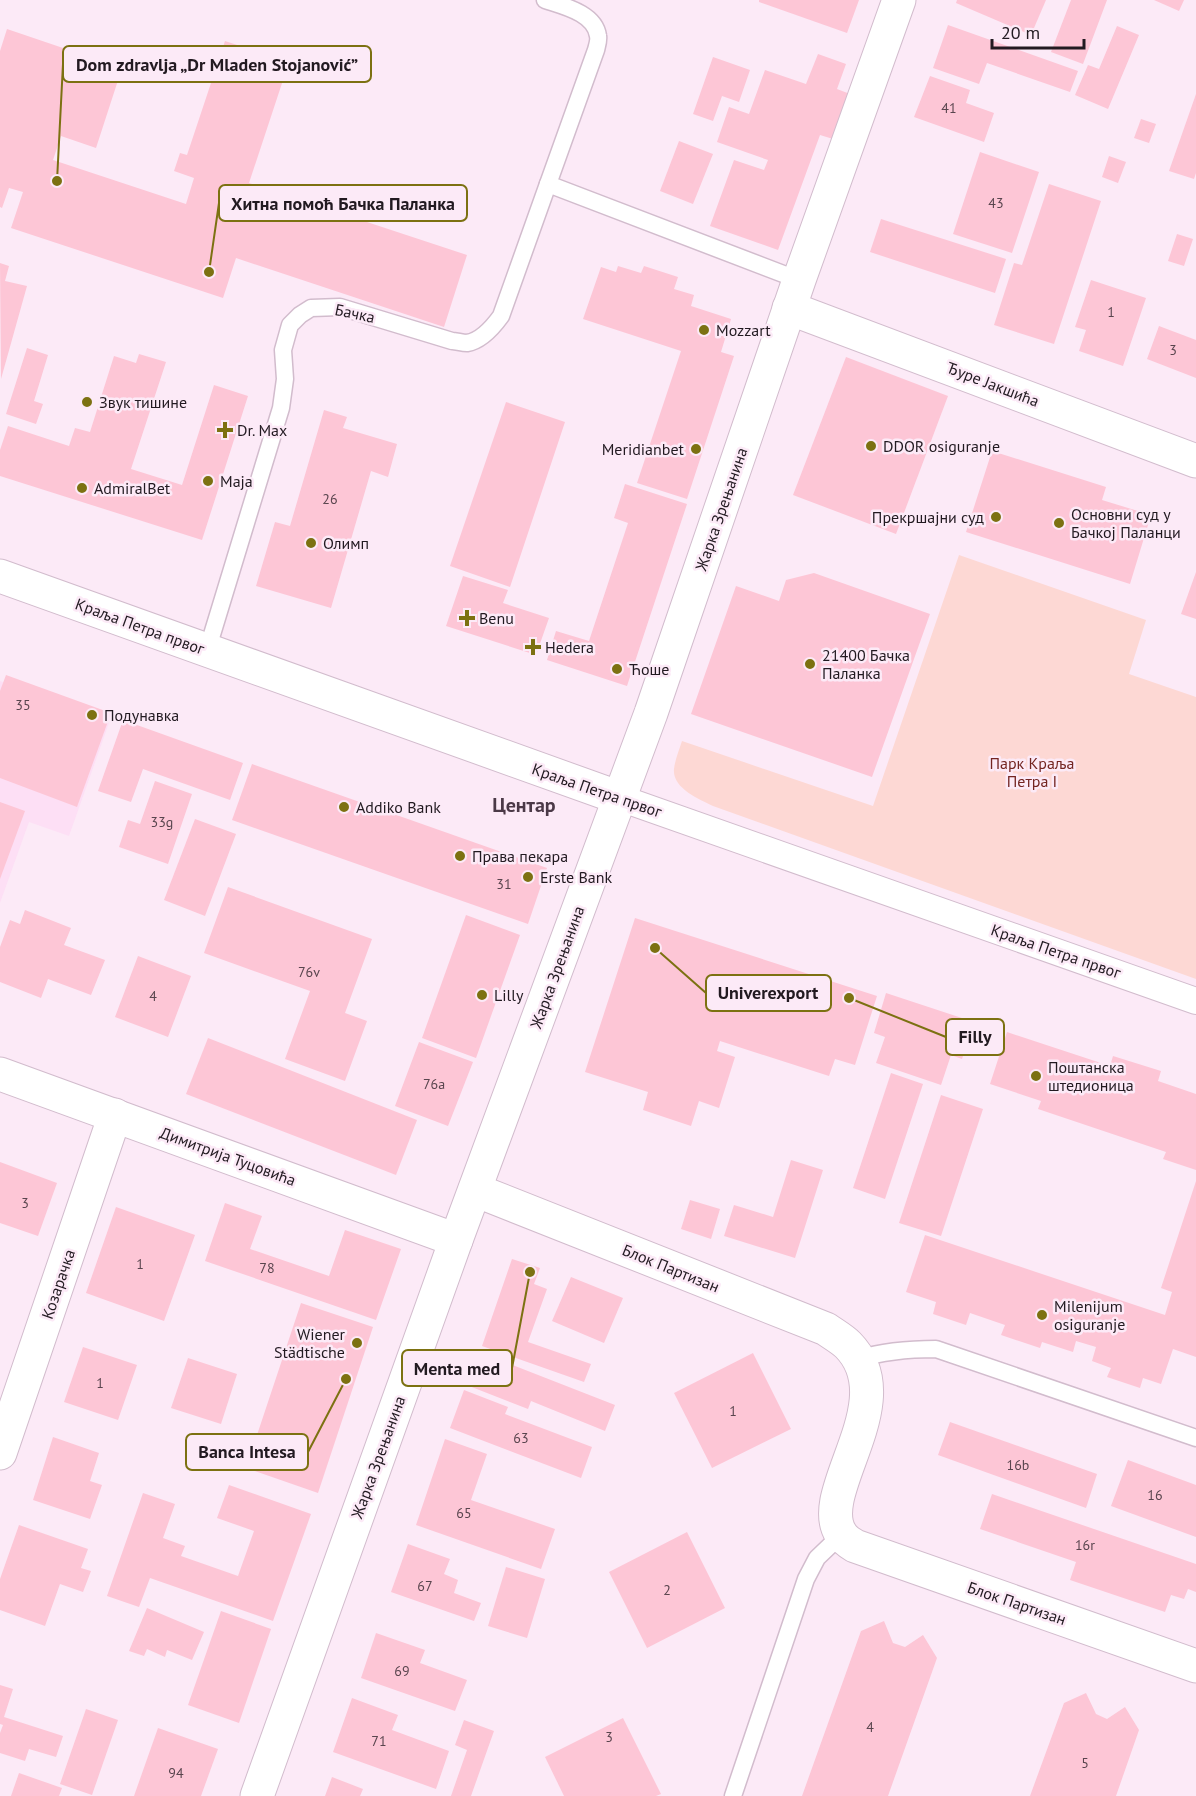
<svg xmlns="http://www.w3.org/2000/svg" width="1196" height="1796" font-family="'PT Sans',sans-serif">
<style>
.built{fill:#fddff5}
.green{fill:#fdd8d4}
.building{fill:#fdc6d6}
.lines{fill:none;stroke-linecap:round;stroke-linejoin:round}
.service-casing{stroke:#d2bccd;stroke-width:19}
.pedestrian-casing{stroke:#d2bccd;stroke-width:28}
.minor-casing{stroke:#d2bccd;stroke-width:35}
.service{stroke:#fff;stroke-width:16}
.pedestrian{stroke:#fff;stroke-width:26}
.minor{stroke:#fff;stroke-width:33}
.poi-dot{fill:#7c7111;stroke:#fceaf7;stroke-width:2}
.labels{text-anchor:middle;stroke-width:5;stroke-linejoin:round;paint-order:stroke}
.number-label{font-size:14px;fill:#59454e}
.street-label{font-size:16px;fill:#221a21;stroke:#fceaf7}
.poi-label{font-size:16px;fill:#221a21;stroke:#fceaf7;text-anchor:start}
.park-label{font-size:16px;fill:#742522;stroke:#fceaf7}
.quarter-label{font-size:20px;font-weight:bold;fill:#4b3947;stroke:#fceaf7}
.leader{fill:none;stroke:#7c7111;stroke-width:2}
.callout-dot{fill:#7c7111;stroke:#fceaf7;stroke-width:2}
.callout{fill:#fceaf7;stroke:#7c7111;stroke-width:2}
.callout-label{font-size:18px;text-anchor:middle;font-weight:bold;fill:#221a21}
</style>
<rect width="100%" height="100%" fill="#fceaf7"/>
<polygon class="built" points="0,681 110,720 69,836 29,822 0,903"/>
<path class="green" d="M959,555L1146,620L1129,674L1196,697V979L713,806C699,799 672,788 674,769C675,760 679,750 682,741L873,806Z"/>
<g class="building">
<polygon points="759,0 859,0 847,33 759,2"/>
<polygon points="957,0 1046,0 1031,35 956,3"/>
<polygon points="1071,0 1107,0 1083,64 1051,52"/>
<polygon points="1154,0 1184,0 1179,11"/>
<polygon points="948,25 1078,71 1070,92 987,63 979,84 933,68"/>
<polygon points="1117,26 1139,35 1108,109 1075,95 1088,65 1099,69"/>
<polygon points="7,29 122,68 96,148 61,136 53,160 186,204 194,178 174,171 180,153 187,155 225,41 289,62 249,183 467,255 444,327 236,258 223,298 11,228 23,192 9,188 2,208 0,207 0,51"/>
<polygon points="818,54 846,64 837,89 850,94 833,139 820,135 778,250 710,226 734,160 764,170 768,160 717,142 729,107 749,114 765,70 806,84"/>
<polygon points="713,57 750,70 739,102 722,96 713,121 693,114"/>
<polygon points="930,76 970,90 966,103 994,113 984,142 914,117"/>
<polygon points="1196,94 1196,173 1194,179 1169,171"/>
<polygon points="1141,119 1156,124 1149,143 1134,138"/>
<polygon points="679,141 713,154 693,204 660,191"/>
<polygon points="980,152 1039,172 1012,253 953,234"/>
<polygon points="1109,156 1126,162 1118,183 1102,177"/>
<polygon points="1049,184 1101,201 1054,344 994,325 1014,263 1022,265"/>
<polygon points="881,219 1006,259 995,293 870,252"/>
<polygon points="1177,234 1193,239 1184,266 1168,261"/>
<polygon points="0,263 9,266 5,281 27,286 1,379"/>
<polygon points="618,266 641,273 644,266 678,277 674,289 694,295 691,306 731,319 721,352 734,356 687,499 637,483 681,351 583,319 601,267 616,272"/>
<polygon points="1091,280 1146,298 1123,366 1079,351 1086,330 1075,327"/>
<polygon points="1159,326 1196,340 1196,378 1147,359"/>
<polygon points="27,348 48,355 34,401 43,404 36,424 6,414"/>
<polygon points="139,354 166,362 131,469 182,485 214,385 248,396 202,540 0,476 0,450 8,426 69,446 75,428 90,432 114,356 136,363"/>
<polygon points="846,357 948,396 896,534 793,495"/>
<polygon points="506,402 565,422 510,587 450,566"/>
<polygon points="324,410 347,417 343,428 397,444 388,477 371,471 331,608 256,586 275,522 290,526"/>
<polygon points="992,451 1106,487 1102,500 1151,515 1130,584 966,532"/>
<polygon points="625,484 687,504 627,686 547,660 556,631 589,641 628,523 614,518"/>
<polygon points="1196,572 1196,619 1181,614"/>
<polygon points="814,573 930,614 872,777 691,714 736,586 779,601 786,580"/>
<polygon points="463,576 508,590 503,603 549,618 536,655 446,626"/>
<polygon points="6,675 111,713 77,807 0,778 0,691"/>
<polygon points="123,720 243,763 230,800 143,769 131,802 98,791"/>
<polygon points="252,764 547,868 528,924 232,820"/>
<polygon points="155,781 192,794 168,864 119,847 128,820 140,824"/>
<polygon points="0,802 25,811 0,879"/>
<polygon points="195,819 236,834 205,916 164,900"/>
<polygon points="228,887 372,939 345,1013 367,1021 345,1081 285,1059 310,991 204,953"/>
<polygon points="25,910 71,928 64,945 105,960 91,995 48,979 41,998 0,982 0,947 10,920 20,924"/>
<polygon points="466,915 520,935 476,1058 422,1038"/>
<polygon points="635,918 877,996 855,1065 835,1059 829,1076 720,1041 717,1051 735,1057 719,1108 699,1101 691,1126 643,1110 648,1092 585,1072"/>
<polygon points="138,956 191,976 168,1037 115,1017"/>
<polygon points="886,993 974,1022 962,1059 951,1055 941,1085 876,1063 885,1037 874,1033"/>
<polygon points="1007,1032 1110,1066 1113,1056 1161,1071 1158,1081 1196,1094 1196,1170 1163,1159 1166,1152 1038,1109 1041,1101 990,1084"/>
<polygon points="208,1038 417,1120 396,1175 186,1094"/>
<polygon points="419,1042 473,1062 448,1126 395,1106"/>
<polygon points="891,1073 923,1084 885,1199 853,1188"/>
<polygon points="941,1095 983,1109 941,1236 899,1223"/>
<polygon points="791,1160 823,1170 795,1258 724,1236 734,1205 773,1217"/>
<polygon points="0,1162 57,1183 38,1236 0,1223"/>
<polygon points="1196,1181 1196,1357 1173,1349 1161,1384 1143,1378 1140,1388 1107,1377 1111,1368 1092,1361 1096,1347 1076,1341 1073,1352 1042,1342 1040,1348 1001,1335 1005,1325 970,1313 966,1325 933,1314 936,1302 906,1292 925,1235 1165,1315 1172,1292 1161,1288"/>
<polygon points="690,1200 720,1209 711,1239 681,1229"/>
<polygon points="225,1203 262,1216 250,1249 329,1276 345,1230 401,1249 376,1320 205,1261"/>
<polygon points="116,1207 195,1235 164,1321 86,1293"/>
<polygon points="512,1259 540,1268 534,1284 547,1289 528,1342 591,1364 584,1382 482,1346"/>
<polygon points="571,1277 623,1298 604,1343 552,1321"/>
<polygon points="301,1303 373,1327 318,1493 246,1468"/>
<polygon points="83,1347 137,1365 118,1420 64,1402"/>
<polygon points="477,1351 615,1405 605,1431 531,1401 528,1409 464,1384"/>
<polygon points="753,1353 791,1429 712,1468 674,1393"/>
<polygon points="188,1358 237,1374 221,1424 171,1408"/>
<polygon points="464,1390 508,1407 505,1414 592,1447 581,1478 450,1428"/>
<polygon points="950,1422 1097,1474 1086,1508 938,1455"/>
<polygon points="53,1437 99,1453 90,1481 102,1485 90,1519 33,1500"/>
<polygon points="445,1439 487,1454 471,1500 555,1529 541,1569 416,1525"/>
<polygon points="1128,1460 1196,1485 1196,1537 1111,1506"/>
<polygon points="229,1485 311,1514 273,1621 150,1578 139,1607 107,1596 143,1493 175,1504 163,1538 185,1546 181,1556 238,1576 254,1531 217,1518"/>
<polygon points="992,1494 1196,1564 1196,1592 1188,1589 1184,1599 1171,1595 1165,1612 1070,1580 1076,1562 980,1529"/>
<polygon points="19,1525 88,1549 81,1568 91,1571 83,1592 60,1584 45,1626 0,1610 0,1579"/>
<polygon points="687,1532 725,1608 647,1648 609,1572"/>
<polygon points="408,1544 450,1559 444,1574 458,1580 454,1593 481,1603 474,1621 391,1592"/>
<polygon points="506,1567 545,1579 527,1638 488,1626"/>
<polygon points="147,1608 204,1632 192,1660 167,1650 165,1657 147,1649 144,1656 129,1651"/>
<polygon points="221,1611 271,1629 239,1723 188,1705"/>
<polygon points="884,1621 893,1643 905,1647 923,1635 937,1658 888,1796 802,1796 861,1631"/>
<polygon points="376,1633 425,1650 420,1663 467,1680 455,1711 361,1678"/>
<polygon points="0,1685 13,1689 4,1717 63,1736 56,1757 29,1749 25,1761 0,1753 0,1733 3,1725 0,1724"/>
<polygon points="1086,1693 1096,1714 1107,1719 1125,1707 1139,1730 1116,1796 1030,1796 1064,1703"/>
<polygon points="352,1698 398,1715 392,1730 449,1751 436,1789 333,1752"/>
<polygon points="86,1709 118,1720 92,1795 60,1784"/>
<polygon points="623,1718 661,1794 656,1796 564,1796 545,1757"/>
<polygon points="464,1720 494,1731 471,1796 451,1796 467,1750 455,1745"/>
<polygon points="158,1728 218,1749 201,1796 134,1796"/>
<polygon points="19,1773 62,1788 59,1796 11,1796"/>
<polygon points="332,1777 363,1789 360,1796 325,1796"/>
</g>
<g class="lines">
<g class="service-casing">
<g id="service">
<path d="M545,0C563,6 595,13 598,36C599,40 597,46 596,50L548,184L799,280"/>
<path d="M207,651L281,408L285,379L283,350L290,325L300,315L311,308L340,307L452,341C456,341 462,343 467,343C481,341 493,327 501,316L548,184"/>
<path d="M858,1359C884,1351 908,1349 936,1349L1196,1438"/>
<polyline points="733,1796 806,1579 817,1558 841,1535"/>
</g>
</g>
<g class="pedestrian-casing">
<polyline id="pedestrian" points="620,798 1196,1001"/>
</g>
<g class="minor-casing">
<g id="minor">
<polyline points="789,308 1196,461"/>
<polyline points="0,576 620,798"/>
<polyline points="0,1074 456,1240"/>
<path d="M475,1190L826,1329C833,1334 842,1339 848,1345C904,1402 813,1492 841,1534C844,1539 850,1543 855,1546L1196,1666"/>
<polyline points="0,1453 115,1115"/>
<polyline points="257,1796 456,1240 651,713 799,280 899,0"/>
</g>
</g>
<use href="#service" class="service"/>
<use href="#pedestrian" class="pedestrian"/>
<use href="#minor" class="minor"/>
</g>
<g class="poi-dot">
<circle cx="704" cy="330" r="6"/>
<circle cx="87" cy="402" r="6"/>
<path d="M222 421h6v6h6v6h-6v6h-6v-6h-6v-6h6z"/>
<circle cx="871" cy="446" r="6"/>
<circle cx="696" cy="449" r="6"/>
<circle cx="208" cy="481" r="6"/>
<circle cx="82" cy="488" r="6"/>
<circle cx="996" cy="517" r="6"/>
<circle cx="1059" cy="523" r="6"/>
<circle cx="311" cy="543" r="6"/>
<path d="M464 609h6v6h6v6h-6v6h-6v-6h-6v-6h6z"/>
<path d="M530 638h6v6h6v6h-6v6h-6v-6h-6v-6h6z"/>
<circle cx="810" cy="664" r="6"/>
<circle cx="617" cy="669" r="6"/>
<circle cx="92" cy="715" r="6"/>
<circle cx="344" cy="807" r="6"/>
<circle cx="460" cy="856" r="6"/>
<circle cx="528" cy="877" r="6"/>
<circle cx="482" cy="995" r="6"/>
<circle cx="1036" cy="1076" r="6"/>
<circle cx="1042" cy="1315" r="6"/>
<circle cx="357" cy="1343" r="6"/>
</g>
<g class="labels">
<g class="number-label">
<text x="949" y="113">41</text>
<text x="996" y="208">43</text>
<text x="1111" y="317">1</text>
<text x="1173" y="355">3</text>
<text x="330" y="504">26</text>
<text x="23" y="710">35</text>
<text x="162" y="827">33g</text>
<text x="504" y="889">31</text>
<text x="309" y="977">76v</text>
<text x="153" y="1001">4</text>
<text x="434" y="1089">76a</text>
<text x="25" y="1208">3</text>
<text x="140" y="1269">1</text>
<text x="267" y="1273">78</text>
<text x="100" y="1388">1</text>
<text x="733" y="1416">1</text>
<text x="521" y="1443">63</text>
<text x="1018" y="1470">16b</text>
<text x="1155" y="1500">16</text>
<text x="464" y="1518">65</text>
<text x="1085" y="1550">16r</text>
<text x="425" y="1591">67</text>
<text x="667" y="1595">2</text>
<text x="402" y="1676">69</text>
<text x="870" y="1732">4</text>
<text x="609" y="1742">3</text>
<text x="379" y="1746">71</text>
<text x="1085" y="1768">5</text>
<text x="176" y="1778">94</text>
</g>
<g class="street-label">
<text transform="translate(355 313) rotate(12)" y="6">Бачка</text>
<text transform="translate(993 384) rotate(21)" y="6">Ђуре Јакшића</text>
<text transform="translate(721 509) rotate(-71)" y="6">Жарка Зрењанина</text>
<text transform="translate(140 626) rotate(20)" y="6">Краља Петра првог</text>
<text transform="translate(597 790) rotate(19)" y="6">Краља Петра првог</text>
<text transform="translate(1056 951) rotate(19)" y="6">Краља Петра првог</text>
<text transform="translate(557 967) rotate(-70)" y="6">Жарка Зрењанина</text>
<text transform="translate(228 1156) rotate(20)" y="6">Димитрија Туцовића</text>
<text transform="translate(671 1268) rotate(22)" y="6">Блок Партизан</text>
<text transform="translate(58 1284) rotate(-71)" y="6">Козарачка</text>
<text transform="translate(378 1457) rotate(-70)" y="6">Жарка Зрењанина</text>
<text transform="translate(1017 1603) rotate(19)" y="6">Блок Партизан</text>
</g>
<g class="poi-label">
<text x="716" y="336">Mozzart</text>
<text x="99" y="408">Звук тишине</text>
<text x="237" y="436">Dr. Max</text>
<text x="883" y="452">DDOR osiguranje</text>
<text x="684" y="455" text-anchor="end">Meridianbet</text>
<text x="220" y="487">Maja</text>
<text x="94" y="494">AdmiralBet</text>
<text x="1071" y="520">Основни суд у<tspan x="1071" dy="18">Бачкој Паланци</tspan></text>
<text x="984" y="523" text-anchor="end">Прекршајни суд</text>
<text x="323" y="549">Олимп</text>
<text x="479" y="624">Benu</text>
<text x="545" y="653">Hedera</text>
<text x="822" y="661">21400 Бачка<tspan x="822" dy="18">Паланка</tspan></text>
<text x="629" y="675">Ћоше</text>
<text x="104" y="721">Подунавка</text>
<text x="356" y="813">Addiko Bank</text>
<text x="472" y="862">Права пекара</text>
<text x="540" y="883">Erste Bank</text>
<text x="494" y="1001">Lilly</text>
<text x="1048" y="1073">Поштанска<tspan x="1048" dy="18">штедионица</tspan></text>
<text x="1054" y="1312">Milenijum<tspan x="1054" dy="18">osiguranje</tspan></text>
<text x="345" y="1340" text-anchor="end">Wiener<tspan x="345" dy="18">Städtische</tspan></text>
</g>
<g class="park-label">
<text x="1032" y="769">Парк Краља<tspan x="1032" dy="18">Петра I</tspan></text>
</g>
<g class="quarter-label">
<text x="524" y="812">Центар</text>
</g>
</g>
<path class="leader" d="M57 181L63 64M209 272L219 203M655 948L706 993M849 998L946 1037M530 1272L512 1368M346 1379L308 1452"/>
<g class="callout-dot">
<circle cx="57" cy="181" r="6"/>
<circle cx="209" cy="272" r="6"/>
<circle cx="655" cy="948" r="6"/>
<circle cx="849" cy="998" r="6"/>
<circle cx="530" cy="1272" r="6"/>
<circle cx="346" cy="1379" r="6"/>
</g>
<g class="callout">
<rect x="63" y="46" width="308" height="36" rx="6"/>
<rect x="219" y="185" width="248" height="36" rx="6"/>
<rect x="706" y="975" width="125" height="36" rx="6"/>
<rect x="946" y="1019" width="58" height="36" rx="6"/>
<rect x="402" y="1350" width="110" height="36" rx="6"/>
<rect x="186" y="1434" width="122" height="36" rx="6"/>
</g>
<g class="callout-label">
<text x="217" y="71">Dom zdravlja „Dr Mladen Stojanović”</text>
<text x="343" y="210">Хитна помоћ Бачка Паланка</text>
<text x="768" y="999">Univerexport</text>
<text x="975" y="1043">Filly</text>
<text x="457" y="1375">Menta med</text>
<text x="247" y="1458">Banca Intesa</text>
</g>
<path d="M992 39v9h92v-9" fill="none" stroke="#221a21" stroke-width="3"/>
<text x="1001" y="39" font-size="18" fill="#221a21" stroke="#fceaf7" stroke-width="4.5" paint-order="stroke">20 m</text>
</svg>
